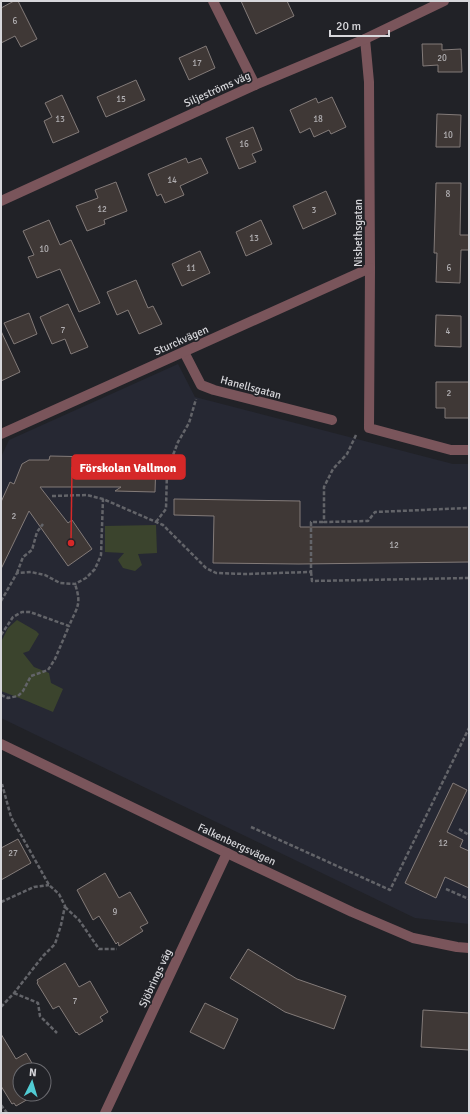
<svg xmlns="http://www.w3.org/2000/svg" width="470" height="1114" font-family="Signika,sans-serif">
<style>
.built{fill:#262833}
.green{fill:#3b442d}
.building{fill:#3f3836;stroke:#837b79}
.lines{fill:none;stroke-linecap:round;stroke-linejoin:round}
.path{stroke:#636469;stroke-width:2.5;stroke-dasharray:4 2;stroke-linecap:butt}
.street{stroke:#7a555b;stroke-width:10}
.labels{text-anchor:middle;stroke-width:3.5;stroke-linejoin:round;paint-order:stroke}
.number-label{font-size:9px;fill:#b1afb2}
.street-label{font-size:11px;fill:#d7d7db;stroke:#212227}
.leader{fill:none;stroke:#d62828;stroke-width:1.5}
.callout-dot{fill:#d62828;stroke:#212227;stroke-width:1.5}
.callout{fill:#d62828;stroke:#d62828;stroke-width:1.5}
.callout-label{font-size:12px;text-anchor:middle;font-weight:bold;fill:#fff}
</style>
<rect width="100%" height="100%" fill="#212227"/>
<polygon class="built" points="178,364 195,397 453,464 469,464 469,924 415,918 1,718 1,457 9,440"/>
<g class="green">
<polygon points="156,525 157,553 138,554 142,565 135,571 123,568 118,560 124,553 105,552 105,526"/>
<polygon points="17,620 36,631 39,634 29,651 23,653 34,667 49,673 51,683 63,689 53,712 27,701 1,691 1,642 8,628"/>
</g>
<g class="building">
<polygon points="14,1 18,1 37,39 21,47 15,36 1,43 1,8"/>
<polygon points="241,1 287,1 294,16 256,34"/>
<polygon points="422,44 442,44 442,50 461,49 462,72 438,72 438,65 423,66"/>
<polygon points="206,46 215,68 189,80 179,58"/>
<polygon points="136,80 145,100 106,117 97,97"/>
<polygon points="62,95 79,132 53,143 44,121 52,117 45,103"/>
<polygon points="332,97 346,127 331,134 329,130 314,137 310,128 300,133 290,110 316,98 318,103"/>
<polygon points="437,114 461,115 460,147 436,147"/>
<polygon points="253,127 262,150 252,154 256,162 239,169 226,138"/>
<polygon points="186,158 188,163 201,158 208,173 180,186 184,195 165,203 161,194 157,196 148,174"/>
<polygon points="116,182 127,211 104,220 105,224 87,231 76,206 98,198 95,190"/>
<polygon points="436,183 461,183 460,235 469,235 469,250 461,250 460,283 436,282 437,253 434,253"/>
<polygon points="326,191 336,214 303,229 293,206"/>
<polygon points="49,220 60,245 71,240 100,303 79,312 60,269 37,278 28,257 34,255 23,231"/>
<polygon points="261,220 272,244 246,256 236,232"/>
<polygon points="200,251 210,273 182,286 172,264"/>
<polygon points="136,280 148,308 153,306 162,324 139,334 128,310 117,315 107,292"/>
<polygon points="68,304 88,347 71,354 65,339 52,344 40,317"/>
<polygon points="29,313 37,334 14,344 4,323"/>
<polygon points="436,315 461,316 461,347 435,346"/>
<polygon points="1,331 20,372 1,381"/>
<polygon points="436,382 469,382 469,418 445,418 445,408 436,408"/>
<polygon points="50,456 97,457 97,461 156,461 155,492 115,491 121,487 40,487 68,523 72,520 92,549 68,566 29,511 1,569 1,502 10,482 14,484 22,464 29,460 49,460"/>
<polygon points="174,499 300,501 300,527 469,527 469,562 299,564 213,563 214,516 174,515"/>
<polygon points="453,783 467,790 447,832 463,840 460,847 469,851 469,888 445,877 436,898 405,883"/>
<polygon points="18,839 31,863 1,880 1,848"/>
<polygon points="105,873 119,898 130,892 148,923 140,927 143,931 119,946 118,942 116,944 99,916 93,920 77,890"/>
<polygon points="248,949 297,979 346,996 334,1029 285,1012 230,978"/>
<polygon points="65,963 79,987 90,981 108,1012 100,1017 103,1021 79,1035 77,1032 76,1033 59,1006 53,1009 37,983 38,982 37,980"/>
<polygon points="205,1003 238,1019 224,1049 190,1032"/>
<polygon points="423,1010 469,1013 469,1050 421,1047"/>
<polygon points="1,1034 16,1059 26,1053 36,1070 20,1070 20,1094 37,1094 16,1106 14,1103 12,1104 1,1086"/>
</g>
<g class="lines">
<g class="path">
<polyline points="356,435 347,454 333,469 324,487 324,522 368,521 375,512 469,508"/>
<polyline points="52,496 87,495 103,499 163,525 206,568 216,573 245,574 311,572 311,522 324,522"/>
<polyline points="156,522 166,509 167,471 178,442 189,423 196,399"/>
<polyline points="311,572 312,581 469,578"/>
<polyline points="17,573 23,557 32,550 37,532 43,524"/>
<polyline points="1,601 17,573 31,572 45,575 60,583 75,584 86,578 95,569 101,555 103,499"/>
<path d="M1,635L13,617L22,612H30L69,626C77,607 82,605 75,584"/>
<polyline points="1,695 8,698 18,696 23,691 31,676 48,670 55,659 69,626"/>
<polyline points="251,827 390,890 469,728"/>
<polyline points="459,829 469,835"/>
<polyline points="446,889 469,899"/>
<polyline points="1,902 34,887 49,885"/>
<polyline points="65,907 79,920 99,949 117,949"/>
<polyline points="14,993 38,1003 40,1016 57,1033"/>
<polyline points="1,1007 14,993 43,956 55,944 61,925 65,906 59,894 49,885 11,817 2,784"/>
<polyline points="1,1105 7,1113"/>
</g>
<g class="street">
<polyline points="213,1 255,85"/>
<polyline points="365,39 369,82 370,268 369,428 451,450 469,450"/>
<polyline points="1,201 255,85 365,39 444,1"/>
<polyline points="184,352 201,385 214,390 332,420"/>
<polyline points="1,434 370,268"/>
<polyline points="1,744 227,853 352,912 413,938 457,947 469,948"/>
<polyline points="105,1113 227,853"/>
</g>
</g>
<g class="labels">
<g class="number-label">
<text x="15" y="24">6</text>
<text x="442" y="61">20</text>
<text x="197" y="66">17</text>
<text x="121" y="102">15</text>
<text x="60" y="122">13</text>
<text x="318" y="122">18</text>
<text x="448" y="138">10</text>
<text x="244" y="147">16</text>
<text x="172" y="183">14</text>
<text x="448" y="197">8</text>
<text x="102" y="212">12</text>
<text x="314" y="213">3</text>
<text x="254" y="241">13</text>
<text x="44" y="252">10</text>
<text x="191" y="271">11</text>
<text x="449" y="271">6</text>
<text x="63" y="333">7</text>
<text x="448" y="334">4</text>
<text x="449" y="396">2</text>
<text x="14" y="519">2</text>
<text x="394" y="548">12</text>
<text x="443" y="846">12</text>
<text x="13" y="856">27</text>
<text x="115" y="915">9</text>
<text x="75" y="1004">7</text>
</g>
<g class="street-label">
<text transform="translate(217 89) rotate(-24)" y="4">Siljeströms väg</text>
<text transform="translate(358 233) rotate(-90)" y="4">Nisbethsgatan</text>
<text transform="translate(181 340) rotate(-24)" y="4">Sturckvägen</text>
<text transform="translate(251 387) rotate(15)" y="4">Hanellsgatan</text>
<text transform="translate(237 844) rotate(25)" y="4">Falkenbergsvägen</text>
<text transform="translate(155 978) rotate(-65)" y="4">Sjöbrings väg</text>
</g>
</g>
<path class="leader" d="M71 543L72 467"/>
<circle class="callout-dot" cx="71" cy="543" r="4"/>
<rect class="callout" x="72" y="455" width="113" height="24" rx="4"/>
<g class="callout-label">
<text x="128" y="472">Förskolan Vallmon</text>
</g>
<rect width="470" height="1114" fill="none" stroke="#d7d7db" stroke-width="4"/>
<g transform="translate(32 1082) rotate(5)"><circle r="19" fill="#212227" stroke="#6a6a6f"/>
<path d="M0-3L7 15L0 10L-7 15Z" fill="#51ccd4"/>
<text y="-6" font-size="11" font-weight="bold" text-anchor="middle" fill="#d7d7db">N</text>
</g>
<path d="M330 30v6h59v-6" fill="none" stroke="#d7d7db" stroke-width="2"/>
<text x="336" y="30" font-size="12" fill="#d7d7db" stroke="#212227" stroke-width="3" paint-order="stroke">20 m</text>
</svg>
